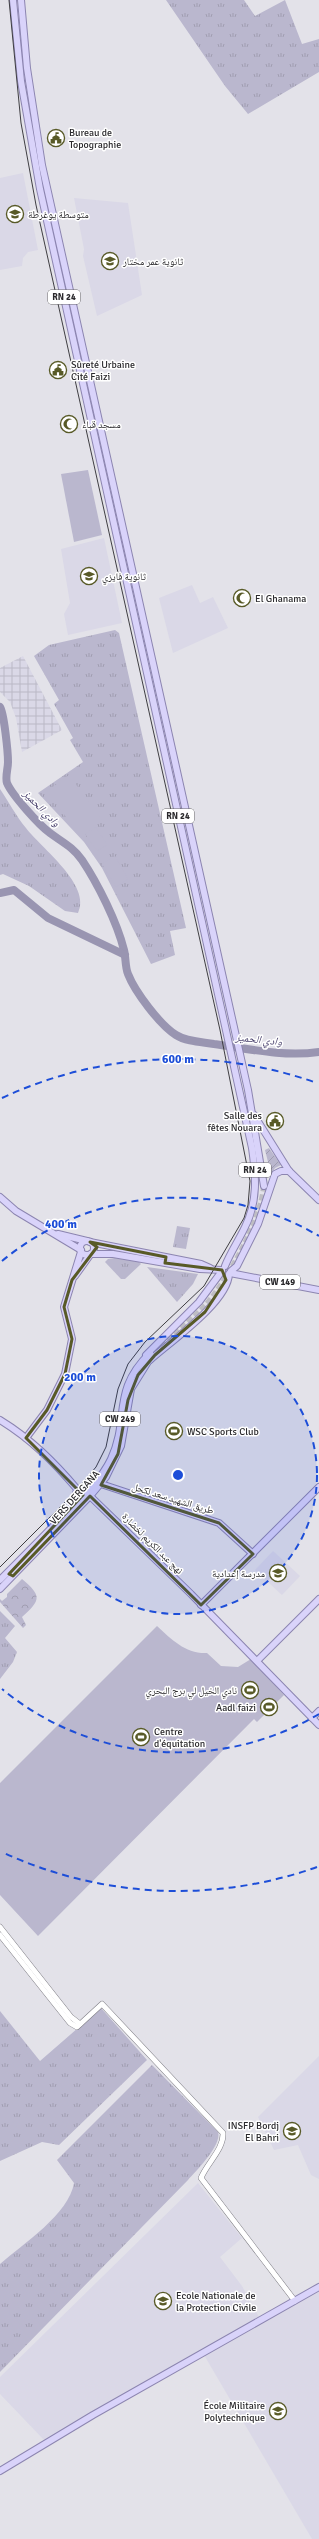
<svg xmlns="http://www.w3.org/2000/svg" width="319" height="2539" font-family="Signika,'Noto Naskh Arabic',sans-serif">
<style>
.built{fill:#dad8e7}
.industrial{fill:url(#industrial-grid)}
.grass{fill:url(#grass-tufts)}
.forest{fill:url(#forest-crowns)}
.garden{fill:url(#garden-furrows)}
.pitch{fill:#bab7ce}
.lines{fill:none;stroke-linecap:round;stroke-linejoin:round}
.river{stroke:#9995b1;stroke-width:8}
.major-tunnel{stroke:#bebdc3;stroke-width:6;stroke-dasharray:6 3;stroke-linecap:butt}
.minor-casing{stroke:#7e7d84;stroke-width:6}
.major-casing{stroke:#8c85b0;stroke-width:8}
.minor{stroke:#fff;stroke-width:5}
.major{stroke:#d9d3fa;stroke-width:6}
.tram{stroke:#3f3e42;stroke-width:1}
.marked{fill:none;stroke:#585a27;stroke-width:3;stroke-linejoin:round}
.ring{fill:none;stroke:#1d4ed8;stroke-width:2;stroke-dasharray:7 5}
.labels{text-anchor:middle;stroke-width:3;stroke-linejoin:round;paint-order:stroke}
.shield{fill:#fff;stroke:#6a696b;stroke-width:1}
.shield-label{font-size:9px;font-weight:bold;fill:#2a292c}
.poi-label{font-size:10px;fill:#2a292c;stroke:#fff;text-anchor:start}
.street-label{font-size:10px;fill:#2a292c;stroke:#fff}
.water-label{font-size:11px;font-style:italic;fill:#4a426d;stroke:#fff}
.centre{fill:#1d4ed8;stroke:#fff;stroke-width:2}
.ring-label{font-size:12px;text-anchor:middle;font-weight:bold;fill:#1d4ed8;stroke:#fff;stroke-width:3;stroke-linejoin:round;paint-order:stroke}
</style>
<defs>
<pattern id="industrial-grid" width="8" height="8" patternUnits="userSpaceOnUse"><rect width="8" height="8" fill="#dad8e7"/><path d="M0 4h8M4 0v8" fill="none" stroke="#bbb9c6"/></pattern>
<pattern id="grass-tufts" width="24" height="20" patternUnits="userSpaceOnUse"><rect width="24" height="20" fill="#bab7ce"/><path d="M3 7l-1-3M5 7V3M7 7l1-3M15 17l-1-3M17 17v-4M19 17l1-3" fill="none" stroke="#a09db1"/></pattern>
<pattern id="forest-crowns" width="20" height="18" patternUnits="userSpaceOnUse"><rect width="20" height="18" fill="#bab7ce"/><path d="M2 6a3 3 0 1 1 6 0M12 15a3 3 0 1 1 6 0" fill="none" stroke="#a09db1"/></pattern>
<pattern id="garden-furrows" width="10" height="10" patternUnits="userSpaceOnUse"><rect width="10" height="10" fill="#bab7ce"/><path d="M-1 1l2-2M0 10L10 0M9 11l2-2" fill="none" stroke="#a09db1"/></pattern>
</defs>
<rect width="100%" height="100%" fill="#e3e2e9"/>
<g class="built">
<polygon points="23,173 38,250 28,252 23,258 22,266 0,270 0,178"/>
<polygon points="74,198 128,203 142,295 97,316 83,256 84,249"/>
<polygon points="104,538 122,623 68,635 64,614 70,603 61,549"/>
<polygon points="192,585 200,603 213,597 228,628 173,653 159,598"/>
<polygon points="273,1551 300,1576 282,1595 255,1570"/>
<polygon points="319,2056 319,2179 311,2175 298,2145 274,2150 258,2117"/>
<polygon points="198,2183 242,2238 220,2257 242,2286 259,2317 44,2440 0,2394 0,2377"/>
<polygon points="319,2291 319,2539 312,2539 204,2355"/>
</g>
<polygon class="industrial" points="23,656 62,730 22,752 16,718 10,702 0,692 0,668"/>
<g class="grass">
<polygon points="166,0 244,0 255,16 285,0 302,44 319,39 319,72 248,114 225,86"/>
<polygon points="115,630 119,633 186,928 170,931 175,955 151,964 102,868 84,842 38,793 83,762 70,740 73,738 54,704 59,700 34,656 49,645"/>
<path d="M0,789C9,802 16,816 26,828C41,848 92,885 78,913L65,911L29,886L3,874L0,875Z"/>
<polygon points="177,1226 190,1228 186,1249 173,1247"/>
<polygon points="115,1258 139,1262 141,1264 125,1279 121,1279 105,1262 108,1259"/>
<polygon points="147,1267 198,1274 193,1284 177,1302"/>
<polygon points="0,1611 15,1626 5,1638 17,1652 13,1662 0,1679"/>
<polygon points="101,2008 147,2060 59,2145 42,2142 0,2161 0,2011 40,2061"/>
<path d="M152,2065L218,2132C222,2145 197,2170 188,2180L0,2372V2264C23,2244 69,2214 74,2183L57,2160Z"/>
</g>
<path class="forest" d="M22,1579C42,1596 41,1600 22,1617L26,1625L23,1628L0,1602V1599L2,1601L7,1597V1594Z"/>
<polygon class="garden" points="269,1148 281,1165 275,1168 271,1174 265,1150"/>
<g class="pitch">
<polygon points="88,470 102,535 74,542 61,474"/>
<polygon points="69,775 102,820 80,836 47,791"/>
<polygon points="96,827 107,845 97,851 85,834"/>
<polygon points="115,856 128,879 116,887 102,864"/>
<path d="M157,1626C172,1640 186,1654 207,1653L221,1666L238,1667L251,1659L284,1695L257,1722L254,1719L38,1936L0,1895V1783Z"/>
</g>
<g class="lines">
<g class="river">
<path d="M0,707C4,713 8,752 8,762C8,769 5,777 7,783C12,795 39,825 50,833C62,842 73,847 82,860C98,884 117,922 124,950C126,958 125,967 128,974C135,992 160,1025 176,1035C187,1042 202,1042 214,1044C249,1049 284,1057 319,1052"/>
<polyline points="0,893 14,890 48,918 125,955"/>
</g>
<path class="major-tunnel" d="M155,1353C171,1336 190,1322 206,1305C228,1280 262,1219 264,1186"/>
<g class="minor-casing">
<g id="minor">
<polyline points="0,1927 71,2017 80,2024"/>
<path d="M0,1935L70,2023L77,2027L102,2004L223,2133C224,2149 207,2163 201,2178L295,2301"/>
</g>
</g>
<g class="major-casing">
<g id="major">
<path d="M13,0L21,81L40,189L252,1148C256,1176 258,1201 245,1227C239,1240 230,1253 225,1266"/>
<polyline points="21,0 27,68 42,165 248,1090 264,1186"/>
<polyline points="254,1115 289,1171 319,1200"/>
<polyline points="0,1197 16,1211 81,1250"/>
<polyline points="58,1234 87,1241"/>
<circle cx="87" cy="1248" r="7"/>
<polyline points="90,1242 201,1264 210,1268"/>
<polyline points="91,1254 113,1254 200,1269 222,1270"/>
<polyline points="231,1271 237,1266 258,1224 275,1174 281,1171 289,1171"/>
<polyline points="230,1273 319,1290"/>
<polyline points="75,1276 90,1255"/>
<polyline points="146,1355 199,1302 222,1271"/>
<path d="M150,1360C170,1342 228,1302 229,1274"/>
<path d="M0,1420C31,1439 54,1462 77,1489L74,1503"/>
<polyline points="26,1438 47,1410 65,1374 72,1339 64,1307 81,1252"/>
<polyline points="101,1484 219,1523 253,1554"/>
<polyline points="90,1496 191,1594 319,1725"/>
<path d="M0,1580C20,1560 40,1540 60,1519C78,1501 100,1482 111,1459C130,1418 111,1391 150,1353"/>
<polyline points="0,1589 90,1496 106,1477 121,1446 131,1389 151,1357"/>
<polyline points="201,1605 319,1487"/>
<polyline points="257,1661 319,1599"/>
<polyline points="312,1718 319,1711"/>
<polyline points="0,2471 93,2415 319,2287"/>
</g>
</g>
<use href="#minor" class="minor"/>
<use href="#major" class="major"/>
<polyline class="tram" points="0,1567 75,1492 96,1467 106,1447 118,1389 128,1364 145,1342 204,1286 244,1218 248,1205 250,1181 220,1030 36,205 21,123 9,0"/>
</g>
<path class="marked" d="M90,1242L166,1257L165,1263L222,1270L226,1280L205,1312L155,1355L138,1375L128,1400L118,1454L101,1485L219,1523L253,1554L201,1605L90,1496L13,1576L9,1574L83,1495L26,1438L47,1410L65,1374L72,1339L64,1307L72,1280L97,1247Z"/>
<circle cx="178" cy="1475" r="139" fill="#1d4ed8" fill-opacity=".12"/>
<g class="ring">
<circle cx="178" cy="1475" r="139"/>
<path d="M319 1714A277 277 0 0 1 2 1689M2 1261A277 277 0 0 1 319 1236"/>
<path d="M317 1867A416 416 0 0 1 2 1852M2 1098A416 416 0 0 1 317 1083"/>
</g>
<defs>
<g id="civic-ring" transform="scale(0.9)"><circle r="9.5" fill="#fff" stroke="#585a27" stroke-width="1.5"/><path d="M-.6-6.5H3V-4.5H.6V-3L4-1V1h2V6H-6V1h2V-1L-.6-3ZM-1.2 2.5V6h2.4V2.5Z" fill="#585a27"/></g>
<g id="school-ring" transform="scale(0.9)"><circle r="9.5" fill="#fff" stroke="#585a27" stroke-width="1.5"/><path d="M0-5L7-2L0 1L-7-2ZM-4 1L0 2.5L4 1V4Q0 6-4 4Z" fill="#585a27"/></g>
<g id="mosque-ring" transform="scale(0.9)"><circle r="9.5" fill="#fff" stroke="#585a27" stroke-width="1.5"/><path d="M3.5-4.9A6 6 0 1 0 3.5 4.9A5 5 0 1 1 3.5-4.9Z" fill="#585a27"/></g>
<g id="stadium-ring" transform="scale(0.9)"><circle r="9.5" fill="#fff" stroke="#585a27" stroke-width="1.5"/><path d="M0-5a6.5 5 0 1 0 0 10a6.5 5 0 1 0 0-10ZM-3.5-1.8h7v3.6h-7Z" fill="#585a27"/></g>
<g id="university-ring" transform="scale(0.9)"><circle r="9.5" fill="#fff" stroke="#585a27" stroke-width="1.5"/><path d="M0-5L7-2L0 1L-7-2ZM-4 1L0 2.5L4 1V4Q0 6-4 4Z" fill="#585a27"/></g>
</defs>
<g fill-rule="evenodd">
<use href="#civic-ring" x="56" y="138"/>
<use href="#school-ring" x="15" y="214"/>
<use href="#school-ring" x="110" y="261"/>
<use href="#civic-ring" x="58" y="370"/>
<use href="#mosque-ring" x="69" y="424"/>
<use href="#school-ring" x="89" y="576"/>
<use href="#mosque-ring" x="242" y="598"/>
<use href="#civic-ring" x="275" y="1121"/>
<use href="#stadium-ring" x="174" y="1431"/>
<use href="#school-ring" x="278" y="1573"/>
<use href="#stadium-ring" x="250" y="1690"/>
<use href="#stadium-ring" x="269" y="1707"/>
<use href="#stadium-ring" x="141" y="1737"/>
<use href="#university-ring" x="292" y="2131"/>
<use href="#university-ring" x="163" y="2301"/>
<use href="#university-ring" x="278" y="2411"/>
</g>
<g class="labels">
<g class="shield">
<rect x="48" y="290" width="32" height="14" rx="3"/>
<rect x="162" y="809" width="32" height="14" rx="3"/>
<rect x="239" y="1163" width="32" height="14" rx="3"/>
<rect x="260" y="1275" width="40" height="14" rx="3"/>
<rect x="100" y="1412" width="40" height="14" rx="3"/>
</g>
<g class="shield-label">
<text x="64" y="300">RN 24</text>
<text x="178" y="819">RN 24</text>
<text x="255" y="1173">RN 24</text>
<text x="280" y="1285">CW 149</text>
<text x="120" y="1422">CW 249</text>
</g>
<g class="poi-label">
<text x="69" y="136">Bureau de<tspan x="69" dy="12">Topographie</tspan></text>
<text x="28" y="218">متوسطة يوغرطة</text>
<text x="123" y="265">ثانوية عمر مختار</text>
<text x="71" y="368">Sûreté Urbaine<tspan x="71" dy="12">Cité Faizi</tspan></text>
<text x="82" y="428">مسجد قباء</text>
<text x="102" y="580">ثانوية فايزي</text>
<text x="255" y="602">El Ghanama</text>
<text x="262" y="1119" text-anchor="end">Salle des<tspan x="262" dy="12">fêtes Nouara</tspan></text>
<text x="187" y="1435">WSC Sports Club</text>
<text x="265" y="1577" text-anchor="end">مدرسة إعدادية</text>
<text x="237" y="1694" text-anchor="end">نادي الخيل لي برج البحري</text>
<text x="256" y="1711" text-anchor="end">Aadl faizi</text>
<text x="154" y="1735">Centre<tspan x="154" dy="12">d'équitation</tspan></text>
<text x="279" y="2129" text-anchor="end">INSFP Bordj<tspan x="279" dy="12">El Bahri</tspan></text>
<text x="176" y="2299">Ecole Nationale de<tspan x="176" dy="12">la Protection Civile</tspan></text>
<text x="265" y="2409" text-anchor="end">École Militaire<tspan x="265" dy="12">Polytechnique</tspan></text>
</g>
<g class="street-label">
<text transform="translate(74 1497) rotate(-48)" y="4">VERS DERGANA</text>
<text transform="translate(173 1498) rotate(17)" y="4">طريق الشهيد سعد لكحل</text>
<text transform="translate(153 1543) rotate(45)" y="4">نهج عبد الكريم لخضارة</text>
</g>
<g class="water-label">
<text transform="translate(42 808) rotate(45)" y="4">وادي الحميز</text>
<text transform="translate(259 1039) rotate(6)" y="4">وادي الحميز</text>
</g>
</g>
<circle cx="178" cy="1475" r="6" class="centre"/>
<g class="ring-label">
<text x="178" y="1063">600 m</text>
<text x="61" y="1228">400 m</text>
<text x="80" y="1381">200 m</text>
</g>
</svg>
